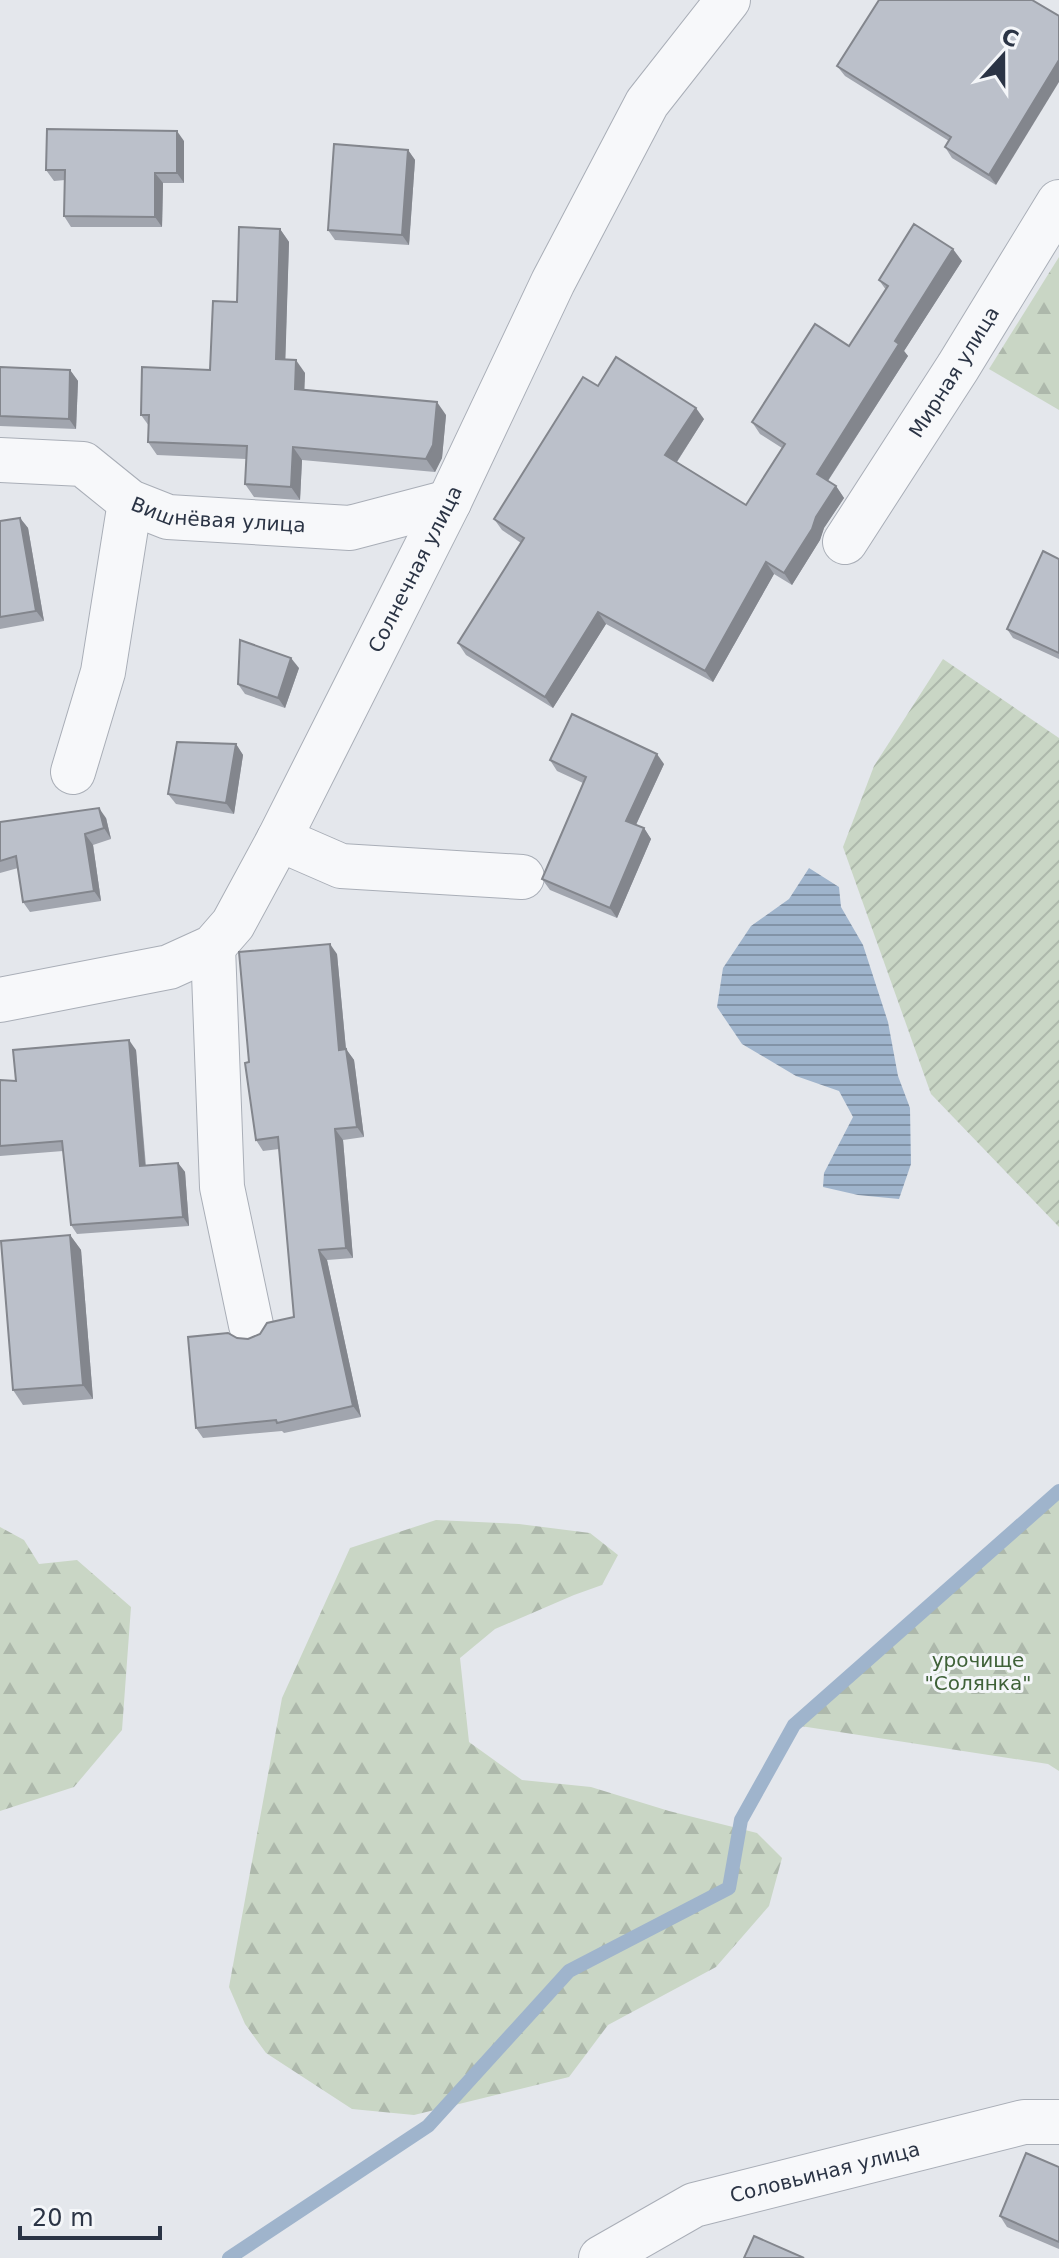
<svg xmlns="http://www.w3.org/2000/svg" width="1059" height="2258" font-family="'DejaVu Sans',sans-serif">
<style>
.forest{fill:url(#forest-firs)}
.garden{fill:url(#garden-furrows)}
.water{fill:url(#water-rules)}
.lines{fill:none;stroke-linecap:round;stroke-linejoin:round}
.stream{stroke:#9fb4cc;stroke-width:14}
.minor-casing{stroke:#a9aeb7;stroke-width:46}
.minor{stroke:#f7f8fa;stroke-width:44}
.wall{fill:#a1a5ae}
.shaded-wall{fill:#83868d}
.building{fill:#bbc0ca;stroke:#83868d;stroke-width:2}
.labels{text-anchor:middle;stroke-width:6;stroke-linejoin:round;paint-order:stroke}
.street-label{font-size:20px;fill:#2b3445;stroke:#f4f6f9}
.park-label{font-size:20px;fill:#3f6138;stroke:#f4f6f9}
</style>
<defs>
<pattern id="forest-firs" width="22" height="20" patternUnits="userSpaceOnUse" patternTransform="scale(2)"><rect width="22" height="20" fill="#c9d6c5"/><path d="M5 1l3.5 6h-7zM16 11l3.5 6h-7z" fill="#adb8ab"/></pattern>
<pattern id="garden-furrows" width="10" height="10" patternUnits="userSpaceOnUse" patternTransform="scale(2)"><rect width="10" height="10" fill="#c9d6c5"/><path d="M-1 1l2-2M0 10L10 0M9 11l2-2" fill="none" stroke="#adb8ab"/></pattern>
<pattern id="water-rules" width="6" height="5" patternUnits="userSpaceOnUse" patternTransform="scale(2)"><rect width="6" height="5" fill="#9fb4cc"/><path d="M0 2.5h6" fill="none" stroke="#8293a7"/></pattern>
</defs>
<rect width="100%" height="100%" fill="#e4e7ec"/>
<g class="forest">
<polygon points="1059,257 1059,410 989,369"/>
<polygon points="1059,1491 1059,1771 1048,1764 794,1725"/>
<polygon points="436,1520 519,1524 590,1533 618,1555 602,1585 574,1595 495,1629 460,1658 469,1742 522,1780 591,1787 669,1811 757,1833 782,1858 769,1906 716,1967 608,2025 569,2077 414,2115 352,2109 266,2053 245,2024 229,1987 282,1698 350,1548"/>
<polygon points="0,1527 24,1540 39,1564 77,1560 131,1607 122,1730 74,1787 0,1811"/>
</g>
<polygon class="garden" points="943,659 1059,738 1059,1227 931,1094 843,847 874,766"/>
<polygon class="water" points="809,868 839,887 841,907 863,945 888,1022 898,1076 910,1108 911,1164 899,1199 858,1195 823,1187 824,1173 853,1117 839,1091 796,1076 742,1044 717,1007 723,968 751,926 789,899"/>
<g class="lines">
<polyline class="stream" points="229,2258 428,2126 569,1971 729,1888 741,1820 794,1725 1059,1491"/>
<g class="minor-casing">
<g id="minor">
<path id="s1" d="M0,460L83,464L130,502L168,517L350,528L449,502"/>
<path id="s2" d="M845,542L958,367L1059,202"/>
<polyline points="73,772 103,672 130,502"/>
<polyline points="279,839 341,866 522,877"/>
<polyline points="213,947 222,1187 251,1325"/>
<path id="s3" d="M0,1000L169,967L213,947L233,924L279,839L449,502L553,282L647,103L728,0"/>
<path id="s4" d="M601,2258L694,2205L1024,2122H1059"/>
</g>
</g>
<use href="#minor" class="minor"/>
</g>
<g class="wall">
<polygon points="879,0 996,185 952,158 945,147 949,141 845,76 837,66"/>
<polygon points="184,141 184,183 163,183 162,227 71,227 64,216 65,180 54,181 46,170"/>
<polygon points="408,150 415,160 409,245 335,240 328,230"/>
<polygon points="280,229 289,242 285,359 305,373 304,389 446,415 442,458 435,472 302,460 300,500 254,497 245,484 246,459 157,455 148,442 149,426 141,415 210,370 237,302"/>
<polygon points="962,261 904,351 908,356 828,481 836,486 844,498 824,528 820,540 792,585 774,574 713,682 606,624 553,708 466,655 458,643 521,543 502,530 494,519 598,386 704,419 677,462 746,505 782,448 760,434 752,422 849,346 886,290 879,280"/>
<polygon points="0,367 70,370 78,381 76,429 0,426"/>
<polygon points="20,518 28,528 44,621 0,629 0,521"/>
<polygon points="1059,559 1059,659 1013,638 1007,629"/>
<polygon points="299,668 285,708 245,694 238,684"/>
<polygon points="236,744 243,755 234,814 176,804 168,794"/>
<polygon points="550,760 664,764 636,825 644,828 651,839 617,918 550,890 542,879 583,783 557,771"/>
<polygon points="106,818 111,839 93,845 101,901 30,912 23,902 18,868 0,873 0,822"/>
<polygon points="337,954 346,1049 354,1060 364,1137 343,1140 353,1258 327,1260 361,1417 284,1433 282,1431 203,1438 196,1428 237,1338 248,1339 294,1317 279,1149 263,1151 256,1140 249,1062"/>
<polygon points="136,1050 146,1166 178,1163 185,1172 189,1226 77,1234 71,1225 63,1151 0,1156 0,1080 16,1081"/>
<polygon points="70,1235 81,1250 93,1399 23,1405 13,1390"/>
<polygon points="1059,2167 1059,2249 1007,2227 1000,2216"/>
</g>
<g class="shaded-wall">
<polygon points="1059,60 1059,82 996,185 989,175"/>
<polygon points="177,131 184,141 184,183 177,173"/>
<polygon points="408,150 415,160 409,245 402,235"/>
<polygon points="155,173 163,183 162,227 155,217"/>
<polygon points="280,229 289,242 285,372 276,359"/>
<polygon points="953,249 962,261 904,351 908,356 825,485 817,474 895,341"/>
<polygon points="296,360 305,373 304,402 295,389"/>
<polygon points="70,370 78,381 76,429 69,419"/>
<polygon points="437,402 446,415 442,458 435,472 426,459"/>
<polygon points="696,408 704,419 674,466 665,455"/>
<polygon points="293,447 302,460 300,500 291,487"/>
<polygon points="836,486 844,498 824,528 820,540 792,585 784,573 816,517"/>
<polygon points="20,518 28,528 44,621 36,611"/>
<polygon points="766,562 774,574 713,682 705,671"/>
<polygon points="598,612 606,624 553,708 545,697"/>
<polygon points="291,658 299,668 285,708 278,698"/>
<polygon points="236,744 243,755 234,814 226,803"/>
<polygon points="657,754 664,764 633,831 626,821"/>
<polygon points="99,808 106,818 111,839 104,828"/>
<polygon points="644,828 651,839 617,918 610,908"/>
<polygon points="85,834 93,845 101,901 94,891"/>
<polygon points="330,944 337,954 347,1061 339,1050"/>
<polygon points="129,1040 136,1050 146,1175 140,1166"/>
<polygon points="346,1049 354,1060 364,1137 357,1127"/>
<polygon points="335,1129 343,1140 353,1258 346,1248"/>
<polygon points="178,1163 185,1172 189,1226 183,1217"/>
<polygon points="70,1235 81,1250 93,1399 83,1385"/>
<polygon points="319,1250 327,1260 361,1417 353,1406"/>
</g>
<g class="building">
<polygon points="879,0 1032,0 1059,16 1059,60 989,175 945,147 951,137 837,66"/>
<polygon points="47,129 177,131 177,173 155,173 155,217 64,216 65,170 46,170"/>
<polygon points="334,144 408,150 402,235 328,230"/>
<polygon points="914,224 953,249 895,341 899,344 817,474 836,486 816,517 812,529 784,573 766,562 705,671 598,612 545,697 458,643 524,538 494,519 583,377 598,386 616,357 696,408 665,455 746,505 785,444 752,422 815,324 849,346 888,286 879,280"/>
<polygon points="239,227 280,229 276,359 296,360 295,389 437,402 433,445 426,459 293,447 291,487 245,484 247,446 148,442 149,415 141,415 142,367 210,370 213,301 237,302"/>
<polygon points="0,367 70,370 69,419 0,416"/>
<polygon points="20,518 36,611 0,617 0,521"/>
<polygon points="1043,551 1059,559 1059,653 1007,629"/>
<polygon points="240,640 291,658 278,698 238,684"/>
<polygon points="572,714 657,754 626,821 644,828 610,908 542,879 586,777 550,760"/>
<polygon points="177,742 236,744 226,803 168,794"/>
<polygon points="99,808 104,828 85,834 94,891 23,902 16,856 0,861 0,822"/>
<polygon points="330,944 339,1050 346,1049 357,1127 335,1129 346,1248 319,1250 353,1406 277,1423 276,1420 196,1428 188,1337 228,1333 237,1338 248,1339 260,1334 267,1323 294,1317 278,1137 256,1140 245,1063 249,1062 239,952"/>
<polygon points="129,1040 140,1166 178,1163 183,1217 71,1225 62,1141 0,1146 0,1080 16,1081 13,1050"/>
<polygon points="70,1235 83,1385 13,1390 1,1241"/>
<polygon points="1026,2153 1059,2167 1059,2242 1000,2216"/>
<polygon points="754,2236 804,2258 744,2258"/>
</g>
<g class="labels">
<g class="street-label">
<text dy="7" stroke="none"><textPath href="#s2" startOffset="202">Мирная улица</textPath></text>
<text dy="7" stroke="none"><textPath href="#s1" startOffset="234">Вишнёвая улица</textPath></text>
<text dy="7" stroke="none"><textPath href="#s3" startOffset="650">Солнечная улица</textPath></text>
<text dy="7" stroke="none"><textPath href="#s4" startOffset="242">Соловьиная улица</textPath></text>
</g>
<g class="park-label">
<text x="978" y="1667">урочище<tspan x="978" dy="23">"Солянка"</tspan></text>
</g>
</g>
<g transform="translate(1003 56) rotate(21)" stroke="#f4f6f9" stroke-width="6" paint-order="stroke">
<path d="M0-6L14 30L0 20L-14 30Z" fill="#2b3445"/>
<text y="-12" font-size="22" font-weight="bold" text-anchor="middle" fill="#2b3445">С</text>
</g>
<path d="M20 2226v12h140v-12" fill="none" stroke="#2b3445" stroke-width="4"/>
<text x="32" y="2226" font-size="24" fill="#2b3445" stroke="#f4f6f9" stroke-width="6" paint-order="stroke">20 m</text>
</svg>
